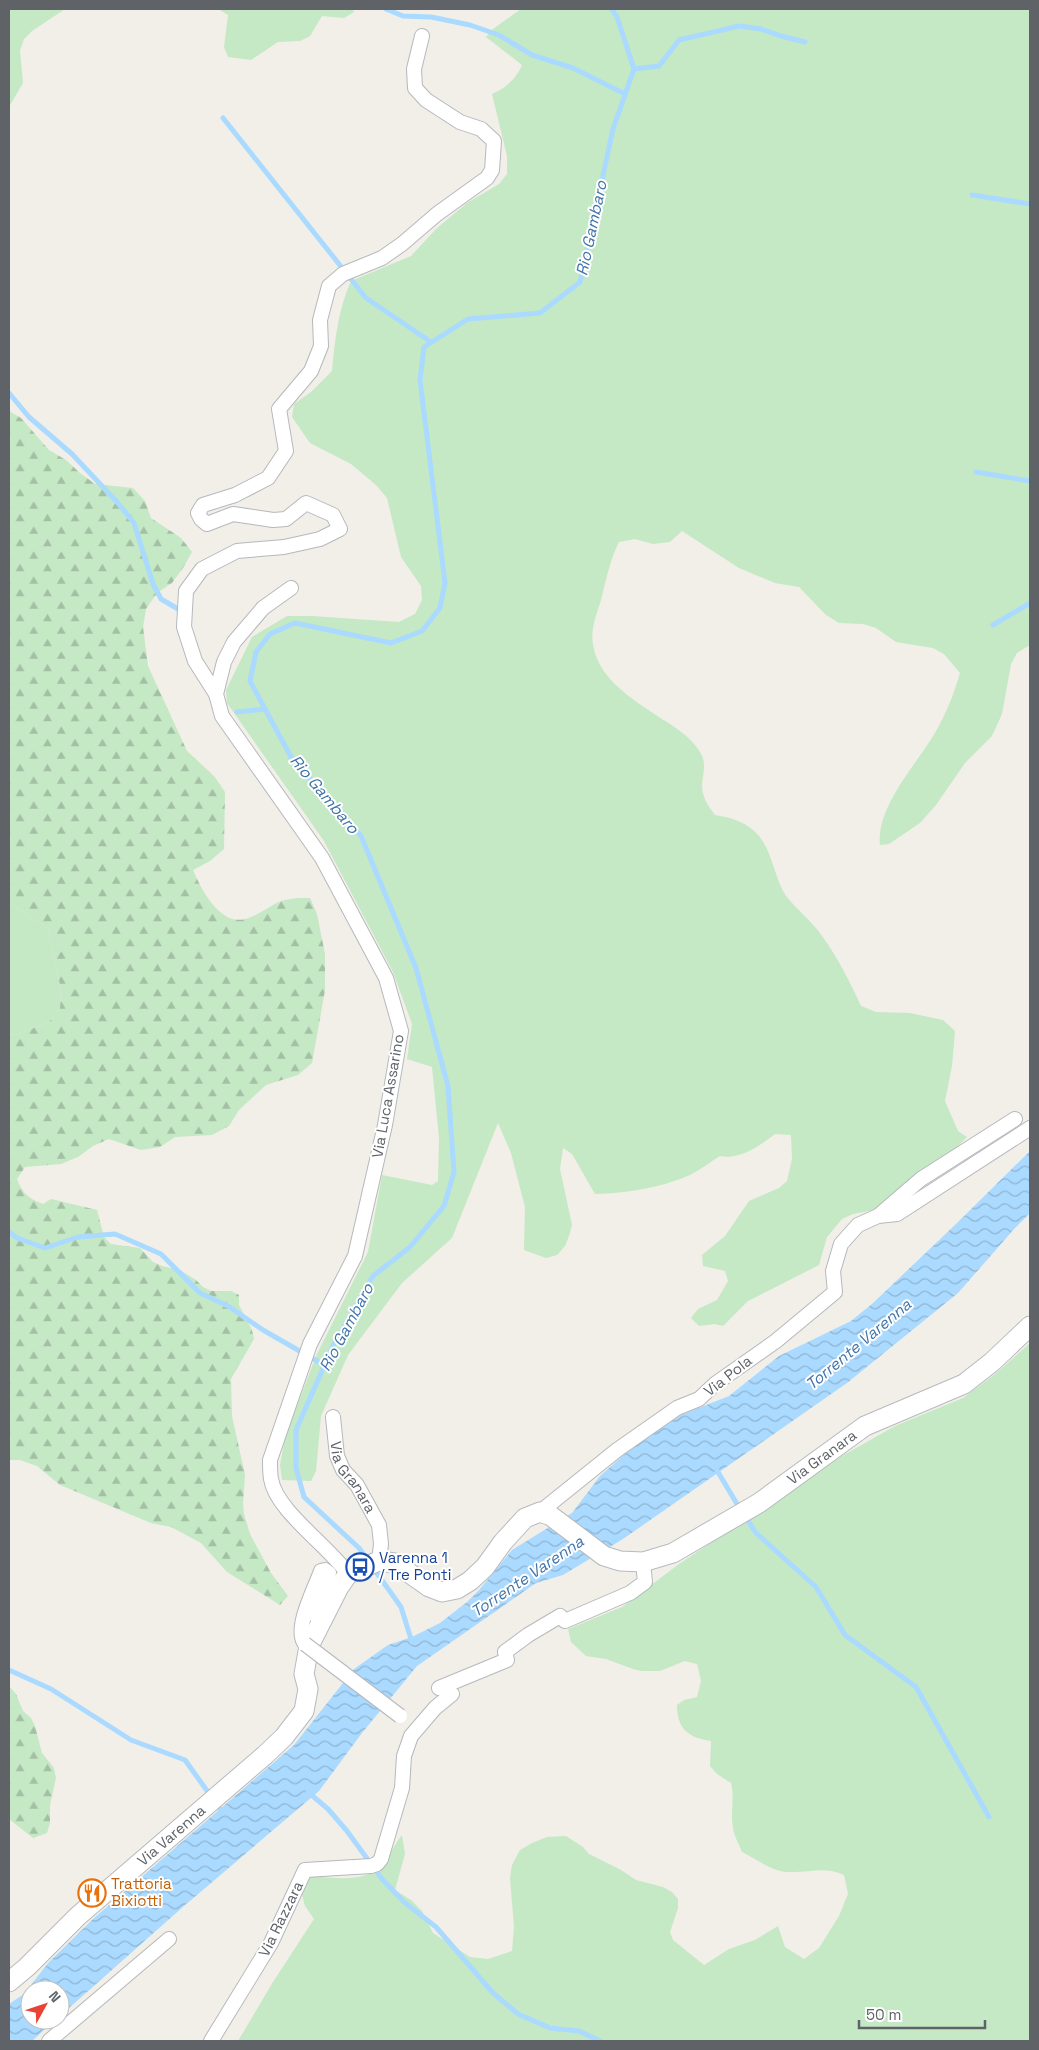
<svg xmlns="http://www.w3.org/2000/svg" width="1039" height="2050" font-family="'Space Grotesk',sans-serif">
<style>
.green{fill:#c5e8c5}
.forest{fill:url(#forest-firs)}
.water{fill:url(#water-waves)}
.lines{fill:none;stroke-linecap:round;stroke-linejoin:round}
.stream{stroke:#aadaff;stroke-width:5}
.street-casing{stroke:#b5b8bc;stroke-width:16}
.secondary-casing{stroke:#b6babf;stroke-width:21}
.street{stroke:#fff;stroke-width:14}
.secondary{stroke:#fff;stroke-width:19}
.street-bridge-casing{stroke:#b5b8bc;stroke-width:16;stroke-linecap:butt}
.street-bridge{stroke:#fff;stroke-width:14}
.labels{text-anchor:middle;stroke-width:4;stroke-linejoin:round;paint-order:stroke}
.street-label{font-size:15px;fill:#5f6368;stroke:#fff}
.transit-label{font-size:15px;fill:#164399;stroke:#fff;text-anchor:start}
.food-label{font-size:15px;fill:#c56008;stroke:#fff;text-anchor:start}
.water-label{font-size:16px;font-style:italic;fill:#4174aa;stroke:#fff}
</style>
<defs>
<pattern id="forest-firs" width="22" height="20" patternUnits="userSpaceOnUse" patternTransform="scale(1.25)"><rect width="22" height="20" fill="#c5e8c5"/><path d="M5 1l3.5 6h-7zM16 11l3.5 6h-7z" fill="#a3c0a4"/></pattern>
<pattern id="water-waves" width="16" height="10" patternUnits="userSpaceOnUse" patternTransform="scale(1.25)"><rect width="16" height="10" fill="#aadaff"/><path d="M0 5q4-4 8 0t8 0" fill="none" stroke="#8eb4d2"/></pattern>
</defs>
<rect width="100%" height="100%" fill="#f1efe8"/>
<g class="green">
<polygon points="9,9 65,9 32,31 24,39 20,50 23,83 9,107"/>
<polygon points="218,9 353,9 354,12 344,18 322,16 310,36 300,41 278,42 251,60 228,57 224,47 228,15"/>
<path d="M521,9H1030V645L1017,653L1011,664L1002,714L992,736L965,763L936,805L920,823L889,844L880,845C876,807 916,765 935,733C946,714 954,694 960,673L944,654L933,648L896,642L876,628L863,624L839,623L826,615L799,587L775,583L739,568L682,531L670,542L653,544L635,539L619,542C610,560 606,580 601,600C597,613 590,630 593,644C597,673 622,692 644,707C663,721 687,731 700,752C707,763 703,773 702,785C702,797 708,806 715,815C733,818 747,822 759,836C773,853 774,878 786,896C797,910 812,921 822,936C838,958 850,982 861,1006L876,1012L910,1013L943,1020L955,1031L952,1066L945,1101L958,1131L967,1137L953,1151L932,1164L874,1210L853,1214L842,1219L827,1237L819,1265L748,1301L723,1326L715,1324L699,1326L691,1318L698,1309L717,1300L728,1281L725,1271L703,1266L702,1255L725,1236L749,1201L779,1188L787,1181L792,1159L791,1135L775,1134C760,1146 739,1160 720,1156C710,1162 700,1170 690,1175C661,1188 626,1193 595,1194L572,1154L563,1148L560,1169L572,1225L569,1236L565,1246L557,1255L546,1258L524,1250L525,1207L511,1153L498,1123L452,1238L402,1283L348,1355L321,1416L316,1471L311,1481L282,1480L280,1465L285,1437L316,1356L368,1252L382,1175L432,1185L438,1181L439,1138L432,1067L407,1059L412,1024L393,972L324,841L227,703L226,690L252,637L287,616H312L399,622L415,614L422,600L421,586L401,557L387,498L376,485L351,464L310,443L292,417L294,404L311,392L332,371C335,339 338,310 351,281L411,256L436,229L467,203L499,184L507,174V156L492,94C506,88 516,79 522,65L486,37L493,29Z"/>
<polygon points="9,902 48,929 61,990 60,1008 49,1022 16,1035 9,1034"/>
<path d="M1030,1343V2041H238L273,1982L314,1919L305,1906L302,1895L311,1876C337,1878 366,1884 385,1862C391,1854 395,1843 402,1835L405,1854L395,1890L411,1900L422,1911L433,1933L470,1957L488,1959L512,1951L514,1927L510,1878L512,1865L520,1850L532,1843L547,1837L566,1836L583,1847L589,1854L621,1870L636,1880L663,1887L672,1892L678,1899V1908L670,1932L673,1940L704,1965L729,1949L755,1940L778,1926L785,1947L804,1959L819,1948L839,1916L848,1894L844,1875C825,1866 809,1873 789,1872C773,1872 756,1859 742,1852C739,1844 734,1836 733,1828C730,1813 735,1798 731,1783L717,1774L710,1766L711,1741C689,1738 677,1729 677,1705L684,1700L697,1697L701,1681L697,1664L685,1661L660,1671H641L633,1669L606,1659L586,1656L571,1642L568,1629L622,1607L679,1564L842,1456L895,1426L963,1398L994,1375Z"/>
</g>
<g class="forest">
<path d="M9,411L21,418L49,450L66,460L80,473L95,484L133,488L145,501L151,518L181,538L192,552L183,568L172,583L157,593L146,609L143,627L148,666L187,751L214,776L225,792L224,849L210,861L193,870C201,889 220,926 245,919C256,916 264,910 273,905C284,898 297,898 310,898L317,914L325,954V990L312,1063L298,1075L266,1085L239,1110L229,1126L212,1135L175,1137L160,1147L141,1150L109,1139L93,1146L78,1157L61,1164L25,1167L17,1179C22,1193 29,1199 43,1204L51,1199L97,1210L104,1237L111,1244L140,1248L153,1262L162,1266L180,1270L196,1280L203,1287L211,1291H231L239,1295V1305L252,1330L254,1339L231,1379L232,1416L245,1475L243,1503L244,1514L250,1534L271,1573L288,1596L280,1605L227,1572L201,1543L171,1527L151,1523L60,1485L37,1466L20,1460H9V1034L16,1035L49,1022L60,1008L61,990L48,929L9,902Z"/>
<polygon points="9,1686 16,1694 23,1711 31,1718 35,1726 42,1753 54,1768 56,1778 50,1805 50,1823 47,1833 33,1838 9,1819"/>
</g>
<polygon class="water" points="1030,1151 1030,1213 1015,1228 958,1293 847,1383 623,1539 563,1575 536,1583 417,1666 362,1733 319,1791 184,1906 60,2016 60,1990 30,1990 30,2020 55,2020 32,2041 9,2041 9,2004 24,1994 48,1963 94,1918 294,1745 354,1669 388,1645 412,1637 440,1623 467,1602 479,1590 512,1550 572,1513 600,1476 646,1435 681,1415 729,1396 779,1356 851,1321 872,1304 957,1223"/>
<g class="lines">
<g class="stream">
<polyline points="386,9 403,16 431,17 470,25 499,35 532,55 573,68 625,94"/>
<polyline points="634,69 659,66 679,40 739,26 761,29 781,36 805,42"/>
<polyline points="223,118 366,298 431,342"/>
<polyline points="972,195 1030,204"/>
<polyline points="9,393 29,417 72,454 117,502 134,523 153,584 161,599 178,609"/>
<polyline points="976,472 1030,481"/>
<polyline points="993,625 1030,603"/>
<polyline points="237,712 265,709"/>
<polyline points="9,1232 17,1238 45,1248 78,1237 115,1234 161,1254 200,1293 228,1306 263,1330 324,1365"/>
<polyline points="715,1467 740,1509"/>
<polyline points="745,1516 756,1533 816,1587 845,1635 916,1687 989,1817"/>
<polyline points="412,1642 401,1607 359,1548 304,1497 296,1468 296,1430 333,1346 373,1276 410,1247 444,1206 454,1172 448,1086 416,968 361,836 291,757 250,681 256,652 270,634 295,623 391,643 422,631 440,608 445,583 420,380 424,347 468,319 540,313 580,282 613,129 634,69 617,17 612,9"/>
<polyline points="9,1670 51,1689 131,1740 185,1760 223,1813"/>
<polyline points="308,1792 328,1809 347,1831 382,1879 404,1902 436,1927 493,1993 518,2014 550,2028 579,2031 600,2041"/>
</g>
<g class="street-casing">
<g id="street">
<path d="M291,588L263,608L234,642L224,662L216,694L222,716L322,858L386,978L401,1031L385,1125L355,1256L310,1344L270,1460C270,1466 270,1473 271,1479C276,1511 329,1546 348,1574"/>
<polyline points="216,694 195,661 184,627 186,591 202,569 237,551 284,547 320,539 340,529 333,515 306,503 286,519 273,520 233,514 207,524 201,519 198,513 203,505 235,495 268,478 286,451 279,409 311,371 321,346 320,320 329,286 343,274 382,258 402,244 437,214 487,178 492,170 494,141 481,129 460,122 426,100 415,88 414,69 422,36"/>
<polyline points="878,1216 921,1179 1015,1119"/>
<path id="s1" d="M333,1417L337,1456L343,1470L357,1485L379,1525L381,1544L379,1561"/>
<polyline points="540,1512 617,1450 677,1408 699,1399 715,1384 776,1341 835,1292 833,1271 841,1244 858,1225 878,1216 897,1214 1030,1128"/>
<path d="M305,1644C293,1629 315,1588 321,1571L325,1570L329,1573L315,1613L318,1620L321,1622"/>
<polyline points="439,1688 507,1660 505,1652 528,1635 560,1616 565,1621 630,1593 645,1582 643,1562"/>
<polyline points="49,2041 169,1939"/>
<polyline points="211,2041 271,1943 305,1870 371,1866 377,1864 381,1859 402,1788 404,1756 411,1736 435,1708 452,1694"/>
</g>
</g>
<g class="secondary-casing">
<g id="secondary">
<path id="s2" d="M9,1982L27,1967L78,1916L265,1755L284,1737L304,1711L308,1689L304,1674L309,1646L339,1587L348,1574L379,1561L395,1563L429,1587L442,1592L457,1589L470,1581L485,1567L503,1542L525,1518L540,1512L551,1516L604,1556L620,1561L643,1562L673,1553L759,1503L865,1426L964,1384L992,1362L1030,1326"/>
</g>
</g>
<use href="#street" class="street"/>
<use href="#secondary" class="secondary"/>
<g class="street-bridge-casing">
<polyline id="street-bridge" points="305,1644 400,1716"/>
</g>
<use href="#street-bridge" class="street-bridge"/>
</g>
<defs>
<g id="bus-ring" transform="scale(1.4375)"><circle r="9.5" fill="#fff" stroke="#1a4fb4" stroke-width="1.5"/><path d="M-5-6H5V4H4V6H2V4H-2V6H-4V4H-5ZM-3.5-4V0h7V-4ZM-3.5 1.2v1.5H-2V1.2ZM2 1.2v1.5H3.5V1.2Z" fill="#1a4fb4"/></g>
<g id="restaurant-ring" transform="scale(1.4375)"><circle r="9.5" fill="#fff" stroke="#e8710a" stroke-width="1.5"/><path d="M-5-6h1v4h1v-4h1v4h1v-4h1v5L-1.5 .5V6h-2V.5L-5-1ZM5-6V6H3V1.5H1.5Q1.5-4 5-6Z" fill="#e8710a"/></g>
</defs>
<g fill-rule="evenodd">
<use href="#bus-ring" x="360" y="1567"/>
<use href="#restaurant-ring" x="92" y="1893"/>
</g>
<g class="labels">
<g class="street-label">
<text transform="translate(388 1096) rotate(-80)" y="5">Via Luca Assarino</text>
<text transform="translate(728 1376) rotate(-38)" y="5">Via Pola</text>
<text dy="5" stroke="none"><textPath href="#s2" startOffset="1112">Via Granara</textPath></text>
<text dy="5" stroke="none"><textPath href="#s1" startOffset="65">Via Granara</textPath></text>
<text dy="5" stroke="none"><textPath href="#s2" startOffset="219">Via Varenna</textPath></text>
<text transform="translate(281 1919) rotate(-64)" y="5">Via Razzara</text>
</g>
<g class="transit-label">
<text x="379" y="1563">Varenna 1<tspan x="379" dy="17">/ Tre Ponti</tspan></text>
</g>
<g class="food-label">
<text x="111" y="1889">Trattoria<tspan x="111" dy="17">Bixiotti</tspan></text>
</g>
<g class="water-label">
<text transform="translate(591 228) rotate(-78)" y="6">Rio Gambaro</text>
<text transform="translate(325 794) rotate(50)" y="6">Rio Gambaro</text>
<text transform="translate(346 1327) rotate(-62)" y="6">Rio Gambaro</text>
<text transform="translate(858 1344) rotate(-40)" y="6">Torrente Varenna</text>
<text transform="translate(527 1576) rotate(-34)" y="6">Torrente Varenna</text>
</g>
</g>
<rect width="1039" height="2050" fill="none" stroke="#5f6368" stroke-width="20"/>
<g transform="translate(45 2005) rotate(50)"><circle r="24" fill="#ffffff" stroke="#bfc1c3"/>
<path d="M0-4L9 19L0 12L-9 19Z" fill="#ea4335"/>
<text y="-8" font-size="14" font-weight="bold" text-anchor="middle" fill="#5f6368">N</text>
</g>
<path d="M859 2020v8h126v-8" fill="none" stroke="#5f6368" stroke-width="2.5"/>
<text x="866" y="2020" font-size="15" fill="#5f6368" stroke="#ffffff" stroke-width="4" paint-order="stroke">50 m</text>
</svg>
